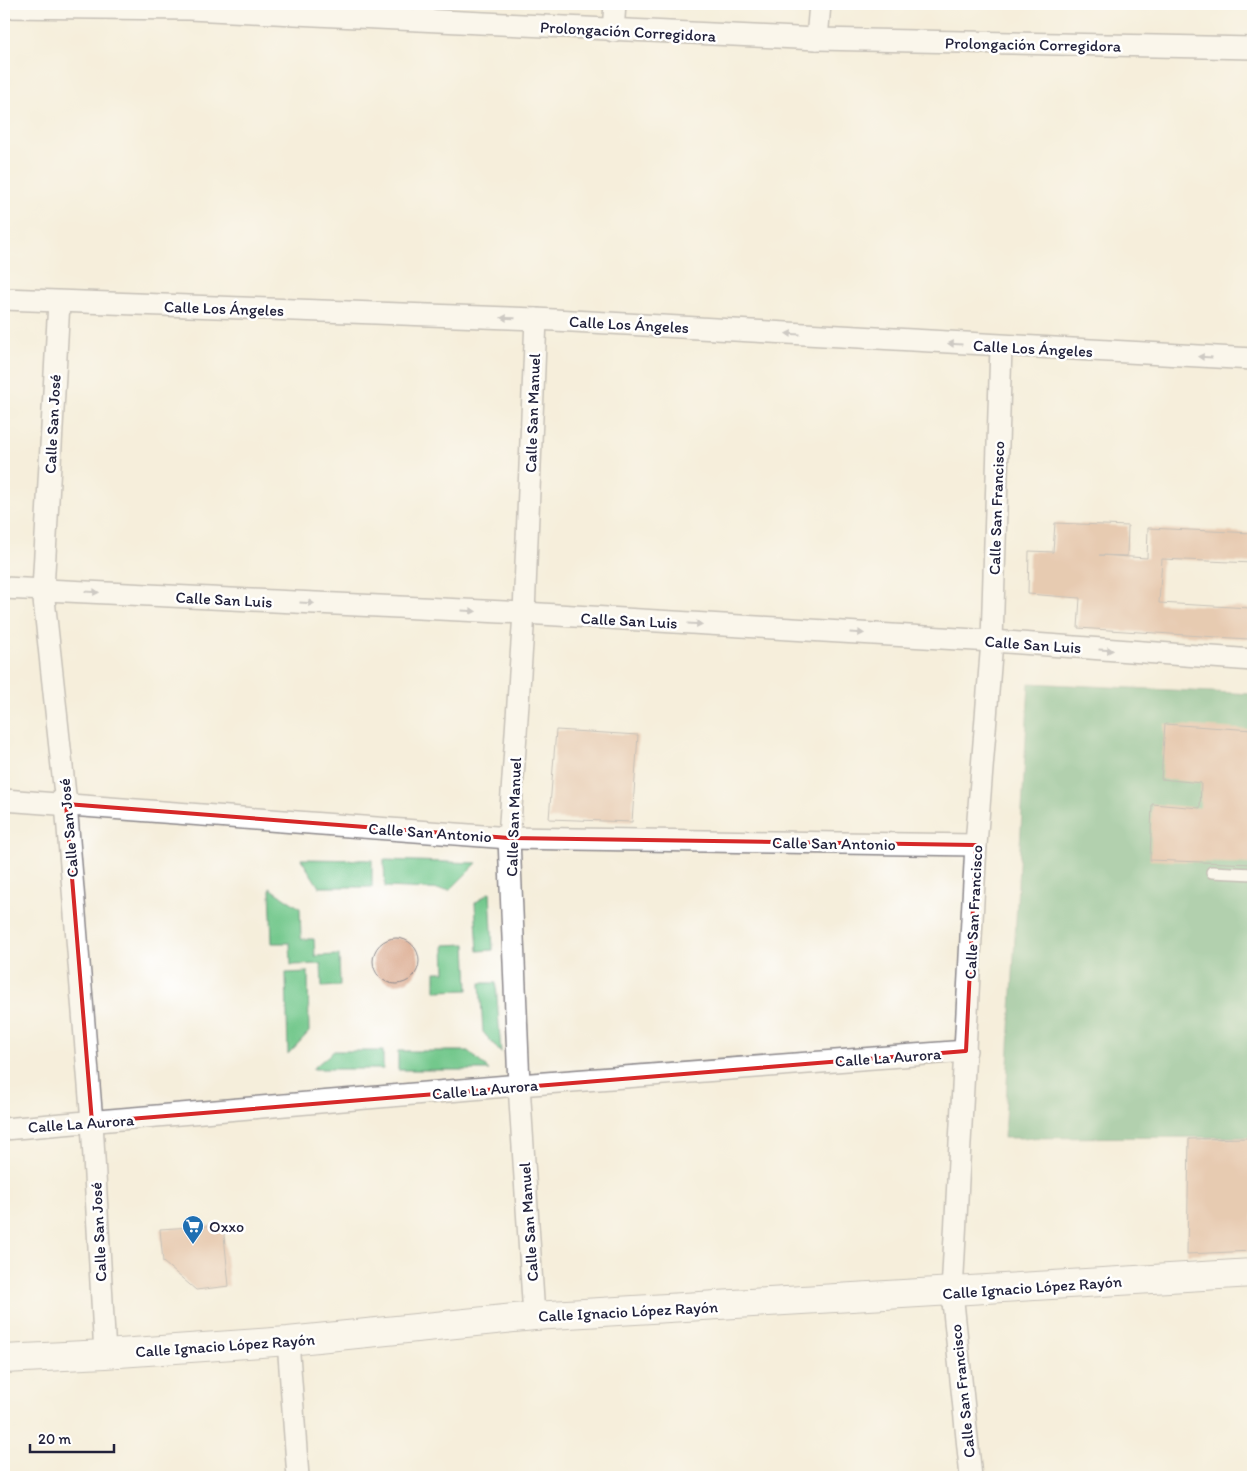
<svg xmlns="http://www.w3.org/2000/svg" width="1257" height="1481" font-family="Itim,sans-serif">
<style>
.green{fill:#73c88c;stroke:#4a7564}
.forest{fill:#5eac78;stroke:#40675a}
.building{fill:#d69f7f}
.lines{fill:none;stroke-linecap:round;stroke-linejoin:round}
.service-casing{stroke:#8c888b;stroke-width:14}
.minor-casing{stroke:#8c888b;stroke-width:24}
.secondary-casing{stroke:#8c888b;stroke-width:30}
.service{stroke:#fff;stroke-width:11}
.minor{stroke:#fff;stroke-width:21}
.secondary{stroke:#fff;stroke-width:28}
.oneway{fill:#9c9ca7}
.marked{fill:none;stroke:#d62828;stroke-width:4;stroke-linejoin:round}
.labels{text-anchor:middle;stroke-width:5;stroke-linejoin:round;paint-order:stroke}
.street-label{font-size:16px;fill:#22223b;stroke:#fff}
.poi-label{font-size:16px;fill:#22223b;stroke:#fff;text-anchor:start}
</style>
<rect width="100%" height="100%" fill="#fff"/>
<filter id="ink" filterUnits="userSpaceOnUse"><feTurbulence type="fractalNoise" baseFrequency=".02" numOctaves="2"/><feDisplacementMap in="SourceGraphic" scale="10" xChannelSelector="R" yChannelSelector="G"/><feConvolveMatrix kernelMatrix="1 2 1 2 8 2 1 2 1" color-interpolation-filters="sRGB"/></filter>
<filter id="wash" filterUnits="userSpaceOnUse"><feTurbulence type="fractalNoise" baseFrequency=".0096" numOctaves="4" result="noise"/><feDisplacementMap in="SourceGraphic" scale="20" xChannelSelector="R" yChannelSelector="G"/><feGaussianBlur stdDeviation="1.12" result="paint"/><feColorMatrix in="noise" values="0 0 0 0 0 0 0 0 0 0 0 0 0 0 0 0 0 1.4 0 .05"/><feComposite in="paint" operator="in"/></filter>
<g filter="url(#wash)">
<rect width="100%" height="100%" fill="#f5eedb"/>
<g class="green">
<polygon points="301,859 372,860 372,887 319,887"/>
<polygon points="384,860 477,863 450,890 385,887"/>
<polygon points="270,888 300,908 301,939 314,939 315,956 339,955 340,986 322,987 321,964 291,965 290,943 272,943"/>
<polygon points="490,892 493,950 478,951 475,903"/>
<polygon points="466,944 468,990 435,991 435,972 445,972 444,945"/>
<polygon points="308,972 309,1032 288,1054 286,973"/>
<polygon points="480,983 496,983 501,1053 483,1032"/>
<polygon points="334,1051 383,1051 383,1069 312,1069"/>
<polygon points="398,1051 468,1051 489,1070 398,1070"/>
</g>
<polygon class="forest" points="1029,683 1253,694 1253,1137 1004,1138"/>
<g id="blocks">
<g class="building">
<polygon points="1055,523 1128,526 1127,556 1099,555 1147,558 1148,528 1253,533 1253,563 1162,559 1159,603 1250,608 1248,639 1078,628 1080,598 1028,594 1029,551 1053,552"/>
<polygon points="1165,724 1253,730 1253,864 1150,860 1152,804 1200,808 1201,783 1161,779"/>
<polygon points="556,730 638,735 632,822 549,819"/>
<circle cx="396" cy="961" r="23"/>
<polygon points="1253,1138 1253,1251 1187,1254 1189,1139"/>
<polygon points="223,1225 229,1286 196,1290 163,1262 160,1229"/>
</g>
</g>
</g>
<g filter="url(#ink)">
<use href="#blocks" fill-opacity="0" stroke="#8c888b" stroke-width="1"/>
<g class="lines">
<g class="service-casing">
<polyline id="service" points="1212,872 1253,874"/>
</g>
<g class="minor-casing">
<g id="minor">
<polyline points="4,7 189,9 817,39 1253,48"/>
<polyline points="613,31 615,4"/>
<polyline points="817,39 820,4"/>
<polyline points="4,299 536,319 1253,359"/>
<polyline points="59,302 43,590 66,804 92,1122 105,1354"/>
<polyline points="4,588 524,613 992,641 1253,660"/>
<polyline points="4,800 509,838 976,845"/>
<polyline points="4,1129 519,1085 966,1051"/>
<polyline points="534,1316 519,1085 509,838 524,613 536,319"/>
<polyline points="288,1341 298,1477"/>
<polyline points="971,1477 952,1292 976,845 992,641 1001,346"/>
</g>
</g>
<g class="secondary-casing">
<polyline id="secondary" points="4,1359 105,1354 288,1341 534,1316 1253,1273"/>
</g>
<use href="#service" class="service"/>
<use href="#minor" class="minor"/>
<use href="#secondary" class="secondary"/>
</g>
<defs><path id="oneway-solid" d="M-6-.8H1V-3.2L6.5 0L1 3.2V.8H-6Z" transform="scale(1.25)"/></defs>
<g class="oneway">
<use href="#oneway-solid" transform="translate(508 318) rotate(-178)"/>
<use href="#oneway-solid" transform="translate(793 334) rotate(-177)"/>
<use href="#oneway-solid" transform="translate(955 344) rotate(-177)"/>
<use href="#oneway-solid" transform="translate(1205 357) rotate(-177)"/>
<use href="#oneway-solid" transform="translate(92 592) rotate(3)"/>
<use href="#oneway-solid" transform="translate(307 603) rotate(3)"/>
<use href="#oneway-solid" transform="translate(469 611) rotate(3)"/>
<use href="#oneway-solid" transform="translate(695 624) rotate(3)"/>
<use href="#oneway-solid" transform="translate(857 633) rotate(3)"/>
<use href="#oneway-solid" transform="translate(1106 650) rotate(4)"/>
</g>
</g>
<path d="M0 0H1257V1481H0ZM66,804L509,838L976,845L966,1051L92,1122Z" fill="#f5eedb" fill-opacity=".55" fill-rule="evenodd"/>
<path class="marked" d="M66,804L509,838L976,845L966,1051L92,1122Z"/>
<defs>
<g id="supermarket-pin" transform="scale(1.125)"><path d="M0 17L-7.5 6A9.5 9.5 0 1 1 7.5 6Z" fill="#1f6fb2" stroke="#fff"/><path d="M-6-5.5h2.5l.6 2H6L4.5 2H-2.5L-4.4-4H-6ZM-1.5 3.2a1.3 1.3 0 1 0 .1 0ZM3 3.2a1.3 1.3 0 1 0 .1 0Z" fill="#fff"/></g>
</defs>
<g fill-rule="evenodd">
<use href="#supermarket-pin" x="193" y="1226"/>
</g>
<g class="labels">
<g class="street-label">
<text transform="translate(628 31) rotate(3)" y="6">Prolongación Corregidora</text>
<text transform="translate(1033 44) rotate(1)" y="6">Prolongación Corregidora</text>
<text transform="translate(224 308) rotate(2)" y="6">Calle Los Ángeles</text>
<text transform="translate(629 324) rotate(3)" y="6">Calle Los Ángeles</text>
<text transform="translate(1033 348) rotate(3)" y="6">Calle Los Ángeles</text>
<text transform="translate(532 413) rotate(-88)" y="6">Calle San Manuel</text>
<text transform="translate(52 424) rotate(-87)" y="6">Calle San José</text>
<text transform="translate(996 508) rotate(-88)" y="6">Calle San Francisco</text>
<text transform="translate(224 599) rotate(3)" y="6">Calle San Luis</text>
<text transform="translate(629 620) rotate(3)" y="6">Calle San Luis</text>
<text transform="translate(1033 644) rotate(4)" y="6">Calle San Luis</text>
<text transform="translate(513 817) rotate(-88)" y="6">Calle San Manuel</text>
<text transform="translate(68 828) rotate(-95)" y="6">Calle San José</text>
<text transform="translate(430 832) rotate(4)" y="6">Calle San Antonio</text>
<text transform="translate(834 843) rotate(1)" y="6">Calle San Antonio</text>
<text transform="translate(973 912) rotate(-87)" y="6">Calle San Francisco</text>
<text transform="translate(888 1057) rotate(-4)" y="6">Calle La Aurora</text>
<text transform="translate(485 1089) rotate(-5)" y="6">Calle La Aurora</text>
<text transform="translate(81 1123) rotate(-4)" y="6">Calle La Aurora</text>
<text transform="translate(528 1222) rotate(-94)" y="6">Calle San Manuel</text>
<text transform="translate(98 1232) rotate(-93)" y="6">Calle San José</text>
<text transform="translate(1032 1287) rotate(-4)" y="6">Calle Ignacio López Rayón</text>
<text transform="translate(628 1311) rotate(-3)" y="6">Calle Ignacio López Rayón</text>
<text transform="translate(225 1345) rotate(-4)" y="6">Calle Ignacio López Rayón</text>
<text transform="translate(962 1391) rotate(-96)" y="6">Calle San Francisco</text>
</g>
<g class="poi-label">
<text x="209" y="1232">Oxxo</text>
</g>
</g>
<rect width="1257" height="1481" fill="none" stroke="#fff" stroke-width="20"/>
<path d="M30 1444v8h84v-8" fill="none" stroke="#22223b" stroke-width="2.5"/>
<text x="38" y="1444" font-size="15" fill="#22223b" stroke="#ffffff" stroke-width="4" paint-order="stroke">20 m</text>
</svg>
